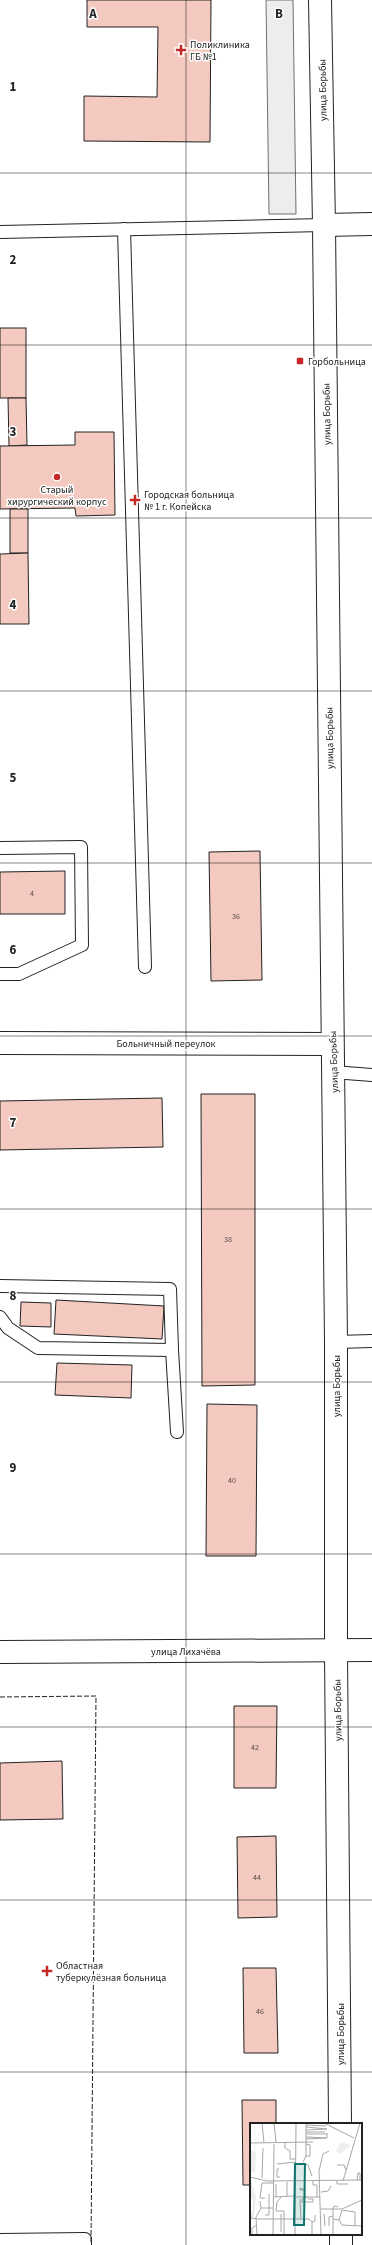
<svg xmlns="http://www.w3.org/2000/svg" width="372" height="2245" font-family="'Source Sans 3',sans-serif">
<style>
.parking{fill:#ededed;stroke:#6f6f6f}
.building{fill:#f3c9c0;stroke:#222}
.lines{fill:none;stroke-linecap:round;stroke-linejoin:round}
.service-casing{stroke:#222;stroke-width:14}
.minor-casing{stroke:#222;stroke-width:24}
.tertiary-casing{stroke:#222;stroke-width:24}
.secondary-casing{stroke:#222;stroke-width:24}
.service{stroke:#fff;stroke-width:12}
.minor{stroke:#fff;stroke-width:22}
.tertiary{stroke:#fff;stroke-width:22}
.secondary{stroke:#fff;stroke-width:22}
.fence{stroke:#222;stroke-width:1;stroke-dasharray:5 2;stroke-linecap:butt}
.grid{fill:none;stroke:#222;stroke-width:1;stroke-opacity:0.55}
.poi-dot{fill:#c62828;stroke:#fff;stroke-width:1.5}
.labels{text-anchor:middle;stroke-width:3;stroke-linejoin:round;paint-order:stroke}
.number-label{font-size:8px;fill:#564c4a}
.poi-label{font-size:10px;fill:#222;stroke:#fff;text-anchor:start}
.street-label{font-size:10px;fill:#222;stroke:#fff}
.inset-river{fill:none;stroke:#d9d9d9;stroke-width:2}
.inset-road{fill:none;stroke:#a7a7a7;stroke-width:1}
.view{fill:#0f766e;fill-opacity:0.15;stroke:#0f766e;stroke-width:2}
.inset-edge{fill:none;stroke:#222;stroke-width:2}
.grid-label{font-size:13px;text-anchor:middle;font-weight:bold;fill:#222;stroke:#fff;stroke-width:3;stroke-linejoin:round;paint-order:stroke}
</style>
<rect width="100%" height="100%" fill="#fff"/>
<polygon class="parking" points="266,0 293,0 296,214 269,214"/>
<g class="building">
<polygon points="87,0 211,0 210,142 84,141 84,96 157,97 158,27 87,27"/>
<rect x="0" y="328" width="26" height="70"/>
<polygon points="8,398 26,398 27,445 9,446"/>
<polygon points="75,432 114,432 115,515 76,516 75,508 0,509 0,446 75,445"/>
<rect x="10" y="509" width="18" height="44"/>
<polygon points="28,553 29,624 0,624 0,554"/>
<polygon points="260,851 262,980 211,981 209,852"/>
<polygon points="65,871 65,914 0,914 0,872"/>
<polygon points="201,1094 255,1094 255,1385 202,1386"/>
<polygon points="162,1098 163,1147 0,1150 0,1101"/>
<polygon points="56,1300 164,1306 162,1339 54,1334"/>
<polygon points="21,1302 51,1303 51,1327 20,1326"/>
<polygon points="57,1363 132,1365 131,1398 55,1395"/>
<polygon points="207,1404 257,1405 256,1556 206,1556"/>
<polygon points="234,1706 277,1706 276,1788 234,1788"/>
<polygon points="62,1761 63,1819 0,1820 0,1763"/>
<polygon points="276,1836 277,1917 238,1918 237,1837"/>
<polygon points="243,1968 276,1968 278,2053 244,2053"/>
<polygon points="242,2100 276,2100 276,2124 251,2124 251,2185 243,2185"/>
</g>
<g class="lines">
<g class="service-casing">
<g id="service">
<polyline points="124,229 145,967"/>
<polyline points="0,232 324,225"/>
<polyline points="0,848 81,847 82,945 19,974 0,974"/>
<polyline points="333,1072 372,1075"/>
<polyline points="0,1286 170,1289 172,1350 38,1348 8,1328 0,1317"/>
<polyline points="336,1342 372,1341"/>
<polyline points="172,1350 177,1432"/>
<polyline points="0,2240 85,2239 85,2245"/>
</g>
</g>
<g class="minor-casing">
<g id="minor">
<polyline points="324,225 372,224"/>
<polyline points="0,1043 332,1044"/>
</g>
</g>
<g class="tertiary-casing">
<g id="tertiary">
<polyline points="320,0 324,225 336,1342 336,1651 340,2124"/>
<polyline points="341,2234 341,2245"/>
</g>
</g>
<g class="secondary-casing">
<polyline id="secondary" points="0,1652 372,1650"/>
</g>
<use href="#service" class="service"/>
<use href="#minor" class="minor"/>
<use href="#tertiary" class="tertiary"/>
<use href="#secondary" class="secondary"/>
<polyline class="fence" points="0,1697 96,1696 91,2242"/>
</g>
<path class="grid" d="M186,0V2245M0,173H372M0,345H372M0,518H372M0,691H372M0,863H372M0,1036H372M0,1209H372M0,1382H372M0,1554H372M0,1727H372M0,1900H372M0,2072H372"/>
<g class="poi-dot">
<path d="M179 44h4v4h4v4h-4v4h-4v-4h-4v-4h4z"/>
<rect x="296" y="357" width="8" height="8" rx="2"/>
<circle cx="57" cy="477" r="4"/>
<path d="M133 494h4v4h4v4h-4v4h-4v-4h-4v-4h4z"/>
<path d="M45 1965h4v4h4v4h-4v4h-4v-4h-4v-4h4z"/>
</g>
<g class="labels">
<g class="number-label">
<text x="32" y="896">4</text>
<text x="236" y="919">36</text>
<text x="228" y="1242">38</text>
<text x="232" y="1483">40</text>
<text x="255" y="1750">42</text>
<text x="257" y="1880">44</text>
<text x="260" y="2014">46</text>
</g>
<g class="poi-label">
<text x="190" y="48">Поликлиника<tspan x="190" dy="12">ГБ №1</tspan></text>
<text x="308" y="365">Горбольница</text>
<text x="57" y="493" text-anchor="middle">Старый<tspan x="57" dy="12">хирургический корпус</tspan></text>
<text x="144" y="498">Городская больница<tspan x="144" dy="12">№ 1 г. Копейска</tspan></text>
<text x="56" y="1969">Областная<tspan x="56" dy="12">туберкулёзная больница</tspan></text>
</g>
<g class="street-label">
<text transform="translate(322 90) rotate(-91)" y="4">улица Борьбы</text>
<text transform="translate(326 414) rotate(-91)" y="4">улица Борьбы</text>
<text transform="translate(329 738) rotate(-91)" y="4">улица Борьбы</text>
<text x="166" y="1047">Больничный переулок</text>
<text transform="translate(333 1062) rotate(-92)" y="4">улица Борьбы</text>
<text transform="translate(336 1386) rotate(-90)" y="4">улица Борьбы</text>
<text x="186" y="1655">улица Лихачёва</text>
<text transform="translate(337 1710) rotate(-91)" y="4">улица Борьбы</text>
<text transform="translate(340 2034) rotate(-90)" y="4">улица Борьбы</text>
</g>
</g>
<g transform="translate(250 2123)">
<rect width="112" height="112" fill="#fff"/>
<path d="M91,19L101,22L90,31L86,28ZM0,27L6,29L5,48L0,50ZM0,55L6,73L4,94H2L3,76H0Z" fill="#eee"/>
<path class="inset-river" d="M0,12V48"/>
<path class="inset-road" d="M12,0L14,20M24,0L26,19M74,0L104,15M56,2L76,3M56,4L77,6L56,7M56,9H75M56,11H77M56,14L77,15V10M56,16L76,15M35,19V25L40,28V36H46M0,20L63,19M56,34V0M53,39L56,33H60V22L56,21M53,40L58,42L62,53M27,41L46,39M87,42H94L96,47M29,46H27V54H30M0,54L17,58L112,57M12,55L13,25M107,57L108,50H110V57M63,58V62H67V74M87,58V61H98M93,58L110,0M37,59V73M26,61V74M71,69L78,68L81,63M23,74L44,73M31,74L27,79L26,88H34V112M46,74H70M55,74V67L50,65V67H55M58,74L52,76V79H63V76H58M15,75H10L12,60H23M50,76L51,96M10,78L11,85H23M0,80L1,95L7,96H59L62,99L65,98V92M71,86H92L112,77M74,91L75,103M15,92H19V71M83,96L89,97L92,87L105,89V102M89,97L92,102L112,103M62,99V112M79,103V94L83,93M31,109V91M2,112V105L7,102M7,112L6,94L11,85M23,112L24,21M45,112L46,0M71,112L69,48L73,31L79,28M83,112V86L84,83L88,84"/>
<path class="view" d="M45,41H55L54,102H44Z"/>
<rect width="112" height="112" class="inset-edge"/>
</g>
<g class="grid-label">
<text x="93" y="18">A</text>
<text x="279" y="18">B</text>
<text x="13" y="91">1</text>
<text x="13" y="264">2</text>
<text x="13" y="436">3</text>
<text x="13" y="609">4</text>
<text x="13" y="782">5</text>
<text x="13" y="954">6</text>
<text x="13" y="1127">7</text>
<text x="13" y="1300">8</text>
<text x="13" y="1472">9</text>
</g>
</svg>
